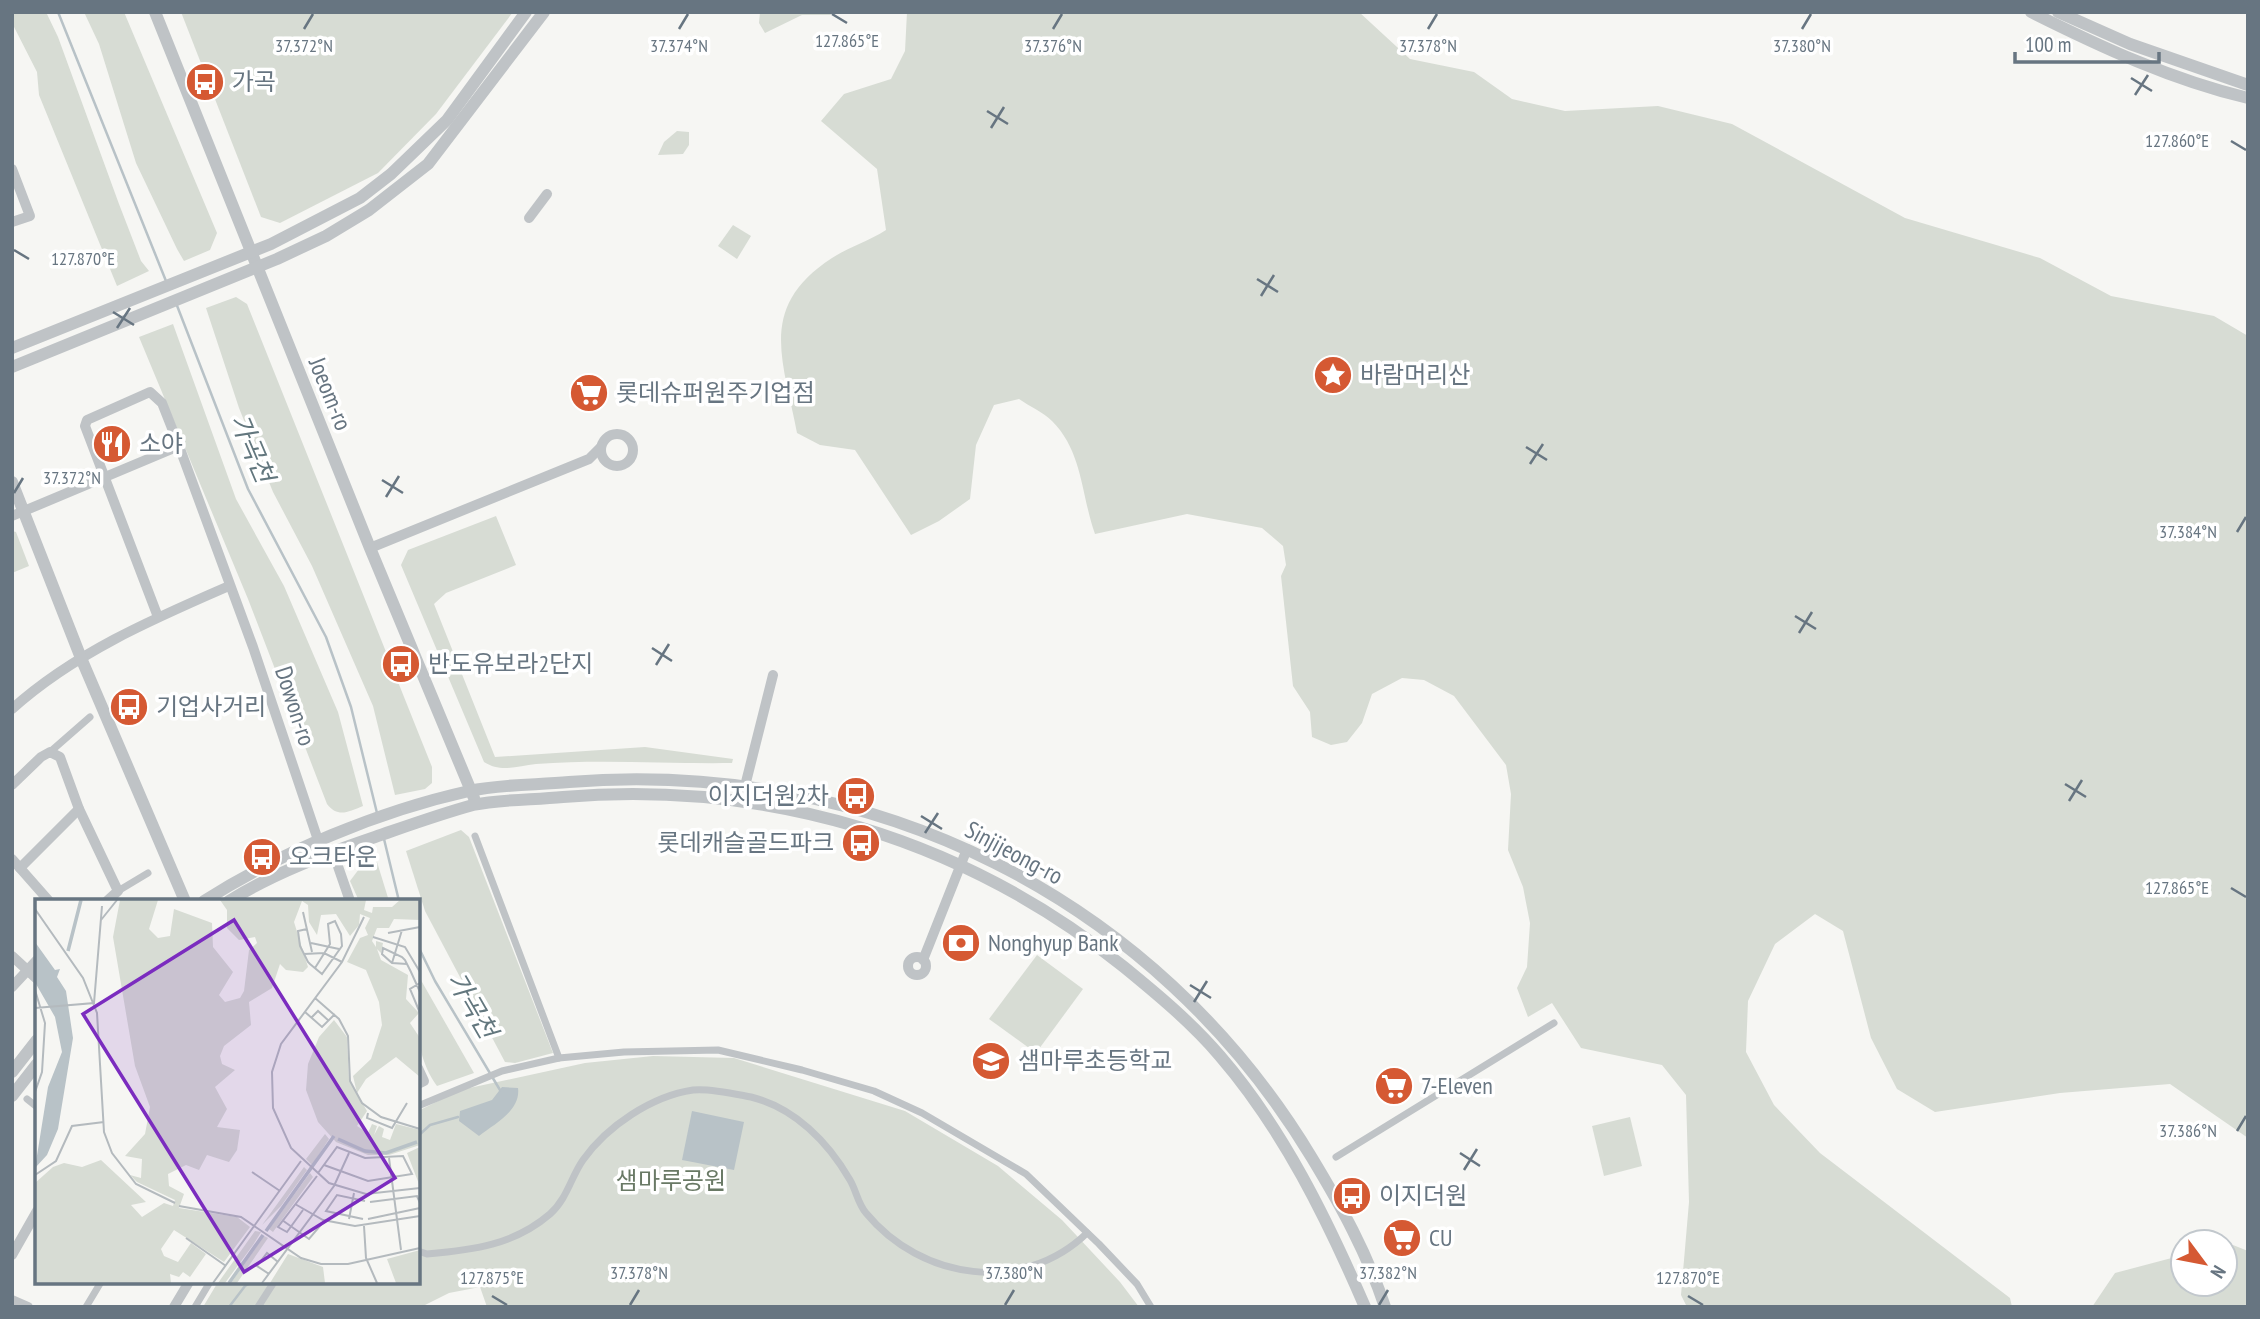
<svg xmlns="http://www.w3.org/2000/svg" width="2260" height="1319" font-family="'PT Sans Narrow','Noto Sans KR',sans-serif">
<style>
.green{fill:#d7dcd4}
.water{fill:#b8c2c7}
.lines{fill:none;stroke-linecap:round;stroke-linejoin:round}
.stream{stroke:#b8c2c7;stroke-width:2.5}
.pedestrian{stroke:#bfc3c6;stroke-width:7}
.minor{stroke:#bfc3c6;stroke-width:10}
.tertiary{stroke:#bfc3c6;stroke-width:12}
.ticks{fill:none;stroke:#677581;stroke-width:2.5}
.labels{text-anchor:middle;stroke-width:7;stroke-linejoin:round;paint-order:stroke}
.poi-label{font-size:24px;fill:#677581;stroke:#fff;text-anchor:start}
.street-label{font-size:24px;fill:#677581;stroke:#fff}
.park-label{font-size:24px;fill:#697965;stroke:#fff}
.water-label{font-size:26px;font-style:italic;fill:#63777e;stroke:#fff}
.inset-river{fill:none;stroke:#b8c2c7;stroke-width:3.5}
.inset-road{fill:none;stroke:#b4babe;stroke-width:2}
.view{fill:#7b2cbf;fill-opacity:0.15;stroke:#7b2cbf;stroke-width:3.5}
.inset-edge{fill:none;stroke:#677581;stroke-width:3.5}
.ticks-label{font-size:18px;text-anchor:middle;fill:#677581;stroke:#fff;stroke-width:7;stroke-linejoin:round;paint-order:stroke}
</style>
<rect width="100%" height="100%" fill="#f6f6f3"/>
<g class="green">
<polygon points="12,12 46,12 58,37 119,204 141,261 149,271 117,286 39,95 37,72 12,23"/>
<polygon points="84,12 124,12 217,233 210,250 184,261 177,249 136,163 99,44"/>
<polygon points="181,12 513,12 436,114 378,173 280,223 261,217"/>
<polygon points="760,12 830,12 831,15 802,15 765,33 759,23"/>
<path d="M907,12H1359L1410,59L1474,72L1512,99L1565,111L1658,106L1732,124L1905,218L2040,258L2111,296L2214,316L2248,336V1138L2170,1084L2060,1093L1935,1112L1897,1089L1871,1038L1843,931L1815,914L1775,944L1748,1001L1746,1052L1774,1105L1820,1153L2010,1298L2012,1307H1687L1681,1295L1689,1202L1686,1095L1662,1065L1581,1048L1552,1003L1528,1017L1517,988L1527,967L1530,923L1523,887L1508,850L1511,794L1506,765L1454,696L1424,680L1402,678L1372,694L1362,723L1347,742L1331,745L1312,737L1310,712L1293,686L1281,576L1286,565L1283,546L1262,528L1187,514L1095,534C1081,495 1083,452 1052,421C1043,412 1029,406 1019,399L994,405L976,445L970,499L939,521L911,535L855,450L820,445L797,433C783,359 757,307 832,258C849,247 869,241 886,230L877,169L821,121L844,94L891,79L905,51Z"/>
<polygon points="677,131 689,132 689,145 683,154 658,155 664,142"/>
<polygon points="733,225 751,236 737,259 718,246"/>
<polygon points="236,297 247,304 432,767 432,783 425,789 395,795 373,706 312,566 273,492 239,408 206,308"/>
<path d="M173,324L236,499L284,586L338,712L363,806C348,812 338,818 327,804L248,599L139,337Z"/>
<path d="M496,516L516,565L446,593L434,604L495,757L645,747L733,759L732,763C666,764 602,759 536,764C517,766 501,773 484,762L401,565L408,550Z"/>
<polygon points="12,531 16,532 29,566 12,573"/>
<polygon points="461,830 469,837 553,1053 515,1063 505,1062 425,911 406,851"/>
<polygon points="377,862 389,901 359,901 350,881 359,869"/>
<polygon points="1037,955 1083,989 1036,1053 989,1019"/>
<path d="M418,975L474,1073L437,1086C412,1051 418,1015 418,975Z"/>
<polygon points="653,1056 734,1058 905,1111 998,1166 1062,1220 1120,1282 1139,1307 487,1307 480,1287 449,1293 421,1307 203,1307 218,1282 418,1282 418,1111 460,1090 585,1063"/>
<polygon points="1630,1117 1642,1166 1604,1176 1592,1126"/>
<polygon points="2233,1245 2248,1251 2248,1307 2092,1307 2115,1273 2183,1255 2183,1284 2225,1284 2225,1246"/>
</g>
<g class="water">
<path d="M502,1087L518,1088C521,1111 494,1124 479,1136L459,1121L460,1111L492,1100Z"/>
<polygon points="692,1111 744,1122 734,1170 682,1160"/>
</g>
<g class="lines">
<g class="stream">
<polyline points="58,12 166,281"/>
<polyline points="176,303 248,489 326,637 351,707 377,813"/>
<polyline points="384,839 399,901"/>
<polyline points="418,946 435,981 500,1090"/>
<polyline points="418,1136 430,1125 458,1117"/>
<polyline points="229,1307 245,1286 252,1282"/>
</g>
<g class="pedestrian">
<polyline points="50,752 90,717"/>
<polyline points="475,836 559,1058"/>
<polyline points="118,891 148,873"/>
<polyline points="27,1099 37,1107"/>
<polyline points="418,1106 502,1071 559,1058 624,1052 718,1050 802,1070 874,1091 922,1113 1026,1174 1099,1244 1137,1284 1151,1307"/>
<polyline points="1336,1157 1554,1023"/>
<path d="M418,1251L427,1254C473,1250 514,1245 550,1214C567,1199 571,1177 583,1160C607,1126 652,1096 693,1090C709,1088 735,1094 751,1097C795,1108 828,1142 850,1180C856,1190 858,1204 866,1213C921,1280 1023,1295 1087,1233"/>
<polyline points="86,1307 101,1282"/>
<polyline points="195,1307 210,1282"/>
<polyline points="258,1307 274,1282"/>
</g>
<g class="minor">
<polyline points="12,169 30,216 12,222"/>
<polyline points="529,218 547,194"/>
<circle cx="617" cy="450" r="16"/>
<polyline points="12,516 179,446"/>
<polyline points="370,548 589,459 601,447"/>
<polyline points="158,617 85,426 87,420 150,392 162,403 179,446 253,647 318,840"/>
<path d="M12,709C74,653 153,619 229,586"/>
<polyline points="12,785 41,757 50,752 60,757 79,809 118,891 107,901"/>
<polyline points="745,786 773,675"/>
<polyline points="333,852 350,901"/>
<polyline points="12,859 49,901"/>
<polyline points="20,868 79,809"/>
<polyline points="12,956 37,979"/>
<circle cx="917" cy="966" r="9"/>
<polyline points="923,960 967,849"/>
<polyline points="12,987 37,960"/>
<polyline points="418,1068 424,1081 418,1084"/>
<polyline points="12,1255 37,1211"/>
<polyline points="12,1300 28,1307"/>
<polyline points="174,1307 189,1282"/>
</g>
<g class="tertiary">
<polyline points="155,12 370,548 474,798"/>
<path d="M2031,12C2101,47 2172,80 2248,98"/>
<polyline points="2058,12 2130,44 2248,85"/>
<polyline points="12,348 271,244 360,198 391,174 447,120 526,12"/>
<polyline points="12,367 277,259 326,236 369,210 428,164 544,12"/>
<polyline points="12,482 81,658 185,901"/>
<path d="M204,901C281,852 379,811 469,791C501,784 537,785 569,782C872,758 1155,897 1312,1158C1341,1206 1367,1253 1385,1307"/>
<path d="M229,901C274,873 325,854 375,837C407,826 440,814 473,805C501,799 534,800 563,797C767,780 963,838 1124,967C1157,994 1192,1023 1220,1056C1283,1129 1327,1219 1365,1307"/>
<polyline points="12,1072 37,1040"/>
<polyline points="12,1096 37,1064"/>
</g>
</g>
<path class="ticks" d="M832,14L847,23M304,29L313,14M679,29L688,14M1053,29L1062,14M1428,29L1437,14M1802,29L1811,14M2131,78L2152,91M2135,95L2148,75M987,111L1008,124M991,128L1004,107M2231,141L2246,150M14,250L29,259M1257,279L1278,292M1261,296L1274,275M113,312L134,325M117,328L130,308M1526,447L1547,460M1530,464L1543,444M382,480L403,493M14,493L23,478M386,497L399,476M2237,532L2246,517M1795,616L1816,629M1799,633L1812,612M652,648L672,661M656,665L669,644M2065,784L2086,797M2069,801L2082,780M921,816L942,829M925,833L938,813M2231,888L2246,897M1190,985L1211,998M1194,1002L1207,981M2237,1131L2246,1116M1460,1153L1480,1166M1464,1170L1477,1149M492,1296L507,1305M1688,1296L1703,1305M630,1305L639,1290M1005,1305L1014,1290M1379,1305L1388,1290"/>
<defs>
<g id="bus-disc" transform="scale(2.0125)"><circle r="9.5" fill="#d55933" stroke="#fff"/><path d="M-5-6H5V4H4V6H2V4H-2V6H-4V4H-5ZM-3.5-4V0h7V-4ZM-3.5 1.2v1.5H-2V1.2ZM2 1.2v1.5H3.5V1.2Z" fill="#fff"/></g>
<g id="sight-disc" transform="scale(2.0125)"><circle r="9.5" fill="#d55933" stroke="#fff"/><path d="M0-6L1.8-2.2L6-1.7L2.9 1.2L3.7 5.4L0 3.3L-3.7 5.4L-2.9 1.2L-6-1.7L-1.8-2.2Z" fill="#fff"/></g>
<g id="supermarket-disc" transform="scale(2.0125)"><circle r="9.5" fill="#d55933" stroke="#fff"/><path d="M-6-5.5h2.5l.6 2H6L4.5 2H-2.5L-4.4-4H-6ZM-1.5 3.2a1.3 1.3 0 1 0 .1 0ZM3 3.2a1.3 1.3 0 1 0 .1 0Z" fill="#fff"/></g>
<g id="restaurant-disc" transform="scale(2.0125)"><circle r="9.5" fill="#d55933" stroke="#fff"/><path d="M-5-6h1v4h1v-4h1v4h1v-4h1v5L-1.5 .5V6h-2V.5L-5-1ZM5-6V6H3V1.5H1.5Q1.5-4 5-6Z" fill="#fff"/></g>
<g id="bank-disc" transform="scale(2.0125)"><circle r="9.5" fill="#d55933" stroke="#fff"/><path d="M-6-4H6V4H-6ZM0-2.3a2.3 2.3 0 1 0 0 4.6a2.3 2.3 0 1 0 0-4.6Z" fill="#fff"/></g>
<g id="school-disc" transform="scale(2.0125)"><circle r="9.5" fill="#d55933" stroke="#fff"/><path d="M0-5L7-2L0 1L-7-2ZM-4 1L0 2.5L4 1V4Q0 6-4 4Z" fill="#fff"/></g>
</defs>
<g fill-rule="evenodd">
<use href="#bus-disc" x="205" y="82"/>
<use href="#sight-disc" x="1333" y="375"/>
<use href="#supermarket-disc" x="589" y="393"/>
<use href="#restaurant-disc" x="112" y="444"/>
<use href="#bus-disc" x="401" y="664"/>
<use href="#bus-disc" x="129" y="707"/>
<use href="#bus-disc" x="856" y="796"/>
<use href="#bus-disc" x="861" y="843"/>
<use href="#bus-disc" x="262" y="857"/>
<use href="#bank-disc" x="961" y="943"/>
<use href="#school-disc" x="991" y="1061"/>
<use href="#supermarket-disc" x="1394" y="1086"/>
<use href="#bus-disc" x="1352" y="1196"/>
<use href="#supermarket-disc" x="1402" y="1238"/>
</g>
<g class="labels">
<g class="poi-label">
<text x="232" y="90">가곡</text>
<text x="1360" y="383">바람머리산</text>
<text x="616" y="401">롯데슈퍼원주기업점</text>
<text x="139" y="452">소야</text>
<text x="428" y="672">반도유보라2단지</text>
<text x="156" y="715">기업사거리</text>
<text x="829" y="804" text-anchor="end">이지더원2차</text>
<text x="834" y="851" text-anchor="end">롯데캐슬골드파크</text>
<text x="289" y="865">오크타운</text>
<text x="988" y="951">Nonghyup Bank</text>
<text x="1018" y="1069">샘마루초등학교</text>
<text x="1421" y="1094">7-Eleven</text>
<text x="1379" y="1204">이지더원</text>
<text x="1429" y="1246">CU</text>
</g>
<g class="street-label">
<text transform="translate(330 394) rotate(68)" y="8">Joeom-ro</text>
<text transform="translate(295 706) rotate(72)" y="8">Dowon-ro</text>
<text transform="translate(1014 853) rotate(28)" y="8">Sinjijeong-ro</text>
</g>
<g class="park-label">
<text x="671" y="1189">샘마루공원</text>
</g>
<g class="water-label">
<text transform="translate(252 448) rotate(67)" y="9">가곡천</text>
<text transform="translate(472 1005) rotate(60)" y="9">가곡천</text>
</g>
</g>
<g transform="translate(35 899)">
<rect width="385" height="385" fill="#f6f6f3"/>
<path d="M85,1H123L114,30L123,39L135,37L139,10L177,24L178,48L198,73L184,96L190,103L205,99L209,92L214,51L222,44L220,38L204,41L192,29V11L185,1H331L329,11L337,14L338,8H357L365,1H385V21L359,20L354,29H342L337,42L341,48V42L348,44L346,54L342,50L346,61L373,76L371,100L384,114L375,124L385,139V178L361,158L331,180L322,194L318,177L336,160L347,126L344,103L331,71L312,63L325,39L333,36L330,29L335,19L325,15L324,26L315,37L301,15L286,16L282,36L274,23L273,6L267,2L259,23L273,68L268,73L251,71L245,65L237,89L214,103L216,126L189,147L185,157L187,165L200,171L180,188L192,210L182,228L205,231L202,251L194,263L172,256L164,271L151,266L133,275L134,287L149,295L144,309L202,318L215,328L189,363L139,331L126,350L129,357L143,363L156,344L171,355L155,378L148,373L144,378L135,375L136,384H0V284L18,268L29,264L47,268L66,261L111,303L96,306L107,318L129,304L138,307L140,301L102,283L95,276L106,279L107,260L90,257L110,235L115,208L100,167L78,38ZM299,121L312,138L314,181L332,212L322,227L333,234L337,225L342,227L339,236L344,227L349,230L347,238L355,241L361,225L385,231V246L354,256H333L301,243L283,223L271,191L273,165L284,138ZM290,235L294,240L277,266L271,260ZM385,248V285H384L372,254ZM269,268L272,271L246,307L227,326ZM275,274L278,278L238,333L234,330ZM220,332L226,333L218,346L190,384H183ZM229,337L233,339L202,384H196ZM385,351V384H361L352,360ZM253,355L288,368L290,384H235Z" fill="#d7dcd4"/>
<path d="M0,43L20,71L25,70L22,78L31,92L38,139L23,230L12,256L0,269L13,188L27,153L20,118L1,85Z" fill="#b8c2c7"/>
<path class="inset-river" d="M33,52L46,1M303,240L330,252L351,254L382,243M231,332L299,237M194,384L228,336"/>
<path class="inset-road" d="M0,10L48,79L62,114L69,233L77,254L101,285L140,304M268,13L277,53M329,18L307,63L246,145L237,173L238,209L256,249L294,284L331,295L385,289M66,21L82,1M272,30L263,32L265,47L273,63L275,65L287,75L307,47L306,35L300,22L293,25L295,45L280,69M353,34L385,28M338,38L370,48L385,73M276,44L304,50M269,55L289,54L307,63M357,64L367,31M372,65L357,64L347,55L348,49L367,58L370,61L376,73L385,93M385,84L375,90L385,114M0,91L10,124L7,173L0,193M280,99L304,120L313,137L315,182L327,204L346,218L385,230M0,109L59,104L67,7M270,113L287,128L300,115M276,119L283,112L294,122M333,214L332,219L357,229L372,204M354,259L366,351M217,273L245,292M283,274L302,248L330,259L368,257L377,275L333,282L289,266M0,276L21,262L37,227L69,223M335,303L382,297L385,304M260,305L288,321L320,327L385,317M144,307L206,318L266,359L286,365H313L385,349M268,311L252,333L243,328L282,277M314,320L319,294M328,320L291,312L302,296L330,302M333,320L385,309M247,321L274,340L290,321M329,327L331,359L342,384M151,339L191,367M234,375L222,367L232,354L243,363M178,384L266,262M227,384L299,287L314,254"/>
<path class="view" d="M199,21L360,279L209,373L48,115Z"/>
<rect width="385" height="385" class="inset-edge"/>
</g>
<g class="ticks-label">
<text x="847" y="47">127.865°E</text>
<text x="304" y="52">37.372°N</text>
<text x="679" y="52">37.374°N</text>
<text x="1053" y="52">37.376°N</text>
<text x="1428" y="52">37.378°N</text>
<text x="1802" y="52">37.380°N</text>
<text x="2177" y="147">127.860°E</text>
<text x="83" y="265">127.870°E</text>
<text x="72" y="484">37.372°N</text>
<text x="2188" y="538">37.384°N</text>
<text x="2177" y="894">127.865°E</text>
<text x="2188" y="1137">37.386°N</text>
<text x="639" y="1279">37.378°N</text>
<text x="1014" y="1279">37.380°N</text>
<text x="1388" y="1279">37.382°N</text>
<text x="492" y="1284">127.875°E</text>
<text x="1688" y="1284">127.870°E</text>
</g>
<rect width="2260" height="1319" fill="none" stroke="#677581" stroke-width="28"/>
<g transform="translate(2204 1263) rotate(122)"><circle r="33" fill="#ffffff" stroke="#c2c8cd" stroke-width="2"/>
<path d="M0-5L12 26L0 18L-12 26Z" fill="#d55933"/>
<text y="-10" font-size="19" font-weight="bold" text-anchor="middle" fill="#677581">N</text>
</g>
<path d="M2015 52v10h144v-10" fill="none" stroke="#677581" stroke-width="3.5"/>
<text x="2025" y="52" font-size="21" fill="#677581" stroke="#ffffff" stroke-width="5" paint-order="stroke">100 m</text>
</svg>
